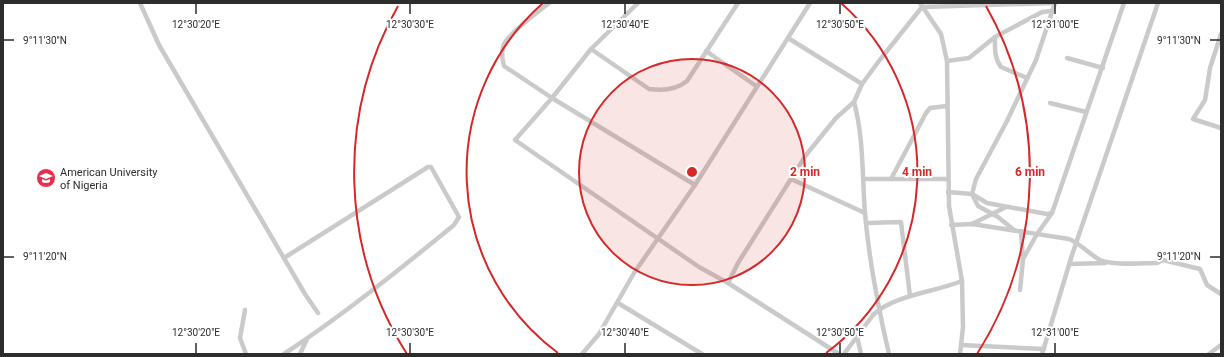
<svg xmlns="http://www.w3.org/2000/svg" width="1224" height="357" font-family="Roboto,sans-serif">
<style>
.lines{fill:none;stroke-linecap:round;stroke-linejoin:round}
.street{stroke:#cacaca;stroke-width:4.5}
.ticks{fill:none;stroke:#2d2d2d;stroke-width:1.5}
.ring{fill:none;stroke:#d62828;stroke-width:2}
.labels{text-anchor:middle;stroke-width:4;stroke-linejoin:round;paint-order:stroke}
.poi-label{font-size:11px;fill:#2d2d2d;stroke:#fff;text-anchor:start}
.ticks-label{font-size:10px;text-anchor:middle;fill:#2d2d2d;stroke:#fff;stroke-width:4;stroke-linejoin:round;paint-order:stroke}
.centre{fill:#d62828;stroke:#fff;stroke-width:2}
.ring-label{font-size:12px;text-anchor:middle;font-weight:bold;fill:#d62828;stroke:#fff;stroke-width:4;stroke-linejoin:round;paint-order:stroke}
</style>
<rect width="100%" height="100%" fill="#fff"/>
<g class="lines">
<g class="street">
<polyline points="140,3 159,45 305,294 318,313"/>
<path d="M549,3C538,12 510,32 504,44C501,51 502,59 504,66L552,98L695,185"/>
<polyline points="638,3 591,49 552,98 515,140 699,267 728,283 839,354"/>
<polyline points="920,3 941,34 947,61 949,206 962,281 963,327 960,354"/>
<polyline points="1221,34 1210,68 1205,100 1193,119 1221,128"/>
<path d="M995,37C995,47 994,58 1001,67L1027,78"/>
<polyline points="788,38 862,84"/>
<path d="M591,49L649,89C663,91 676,90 687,81L738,3"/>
<polyline points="706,51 756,86"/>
<polyline points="1067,58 1103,68"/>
<polyline points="947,61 969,58 995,37 1042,12 1052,11"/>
<path d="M854,102C864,139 862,176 865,213C869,261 878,307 889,354"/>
<polyline points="1050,103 1086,112"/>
<polyline points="791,179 865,213"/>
<polyline points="864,179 948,179"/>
<polyline points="891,179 926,113 930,108 947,106"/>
<polyline points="948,192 972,194 987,203 1047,214 1052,213"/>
<polyline points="866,223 901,222 910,296"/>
<polyline points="972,224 1006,207"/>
<path d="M951,225L972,224L1069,239C1081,244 1089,254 1100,260C1113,266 1142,263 1157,263L1163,260L1200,269L1207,285L1221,294"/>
<polyline points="1014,230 998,217 978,206 972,194 976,179 1007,121 1036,60 1055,3"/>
<polyline points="1023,259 1037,234 1052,213 1124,3"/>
<polyline points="1069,264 1105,263"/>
<polyline points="728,283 738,263 806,155 836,118 854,102 862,84 879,61 922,7 1055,3"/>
<polyline points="1020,290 1023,259 1021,231"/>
<polyline points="618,303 702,354"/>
<polyline points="245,310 240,338 246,354"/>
<polyline points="857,336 861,354"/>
<polyline points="961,345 1044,349"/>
<path d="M284,354C343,315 399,270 454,225L459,217L431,167H428L284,258"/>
<polyline points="300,354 307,339"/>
<polyline points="582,354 599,334 634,273 695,185 810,3"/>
<path d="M844,354L873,315C894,295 935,292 962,281"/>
<polyline points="1042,354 1072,255 1158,3"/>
<polyline points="1209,354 1221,345"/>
</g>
</g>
<path class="ticks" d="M196,4V14M410,4V14M625,4V14M840,4V14M1055,4V14M4,40H14M1210,40H1220M4,257H14M1210,257H1220M196,343V353M410,343V353M625,343V353M840,343V353M1055,343V353"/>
<circle cx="692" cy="172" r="113" fill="#d62828" fill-opacity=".12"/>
<g class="ring">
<circle cx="692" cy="172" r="113"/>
<path d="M558 353A225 225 0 0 1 543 3M841 3A225 225 0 0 1 826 353"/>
<path d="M407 354A338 338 0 0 1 398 6M986 6A338 338 0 0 1 977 354"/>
</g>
<defs>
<g id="university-disc" transform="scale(1)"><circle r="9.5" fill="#e62e4e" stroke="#fff"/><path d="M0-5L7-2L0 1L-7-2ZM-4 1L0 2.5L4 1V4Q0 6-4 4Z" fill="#fff"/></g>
</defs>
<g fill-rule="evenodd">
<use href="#university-disc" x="46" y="178"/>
</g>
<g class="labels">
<g class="poi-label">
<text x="60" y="176">American University<tspan x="60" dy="13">of Nigeria</tspan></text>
</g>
</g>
<g class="ticks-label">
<text x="196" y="28">12°30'20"E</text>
<text x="410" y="28">12°30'30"E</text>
<text x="625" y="28">12°30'40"E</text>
<text x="840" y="28">12°30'50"E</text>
<text x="1055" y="28">12°31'00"E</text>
<text x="45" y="44">9°11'30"N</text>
<text x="1179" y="44">9°11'30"N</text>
<text x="45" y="260">9°11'20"N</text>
<text x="1179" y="260">9°11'20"N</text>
<text x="196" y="336">12°30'20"E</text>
<text x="410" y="336">12°30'30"E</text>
<text x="625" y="336">12°30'40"E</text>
<text x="840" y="336">12°30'50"E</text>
<text x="1055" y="336">12°31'00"E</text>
</g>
<circle cx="692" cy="172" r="6" class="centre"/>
<g class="ring-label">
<text x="805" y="176">2 min</text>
<text x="917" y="176">4 min</text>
<text x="1030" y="176">6 min</text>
</g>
<rect width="1224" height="357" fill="none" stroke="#2d2d2d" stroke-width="8"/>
</svg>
